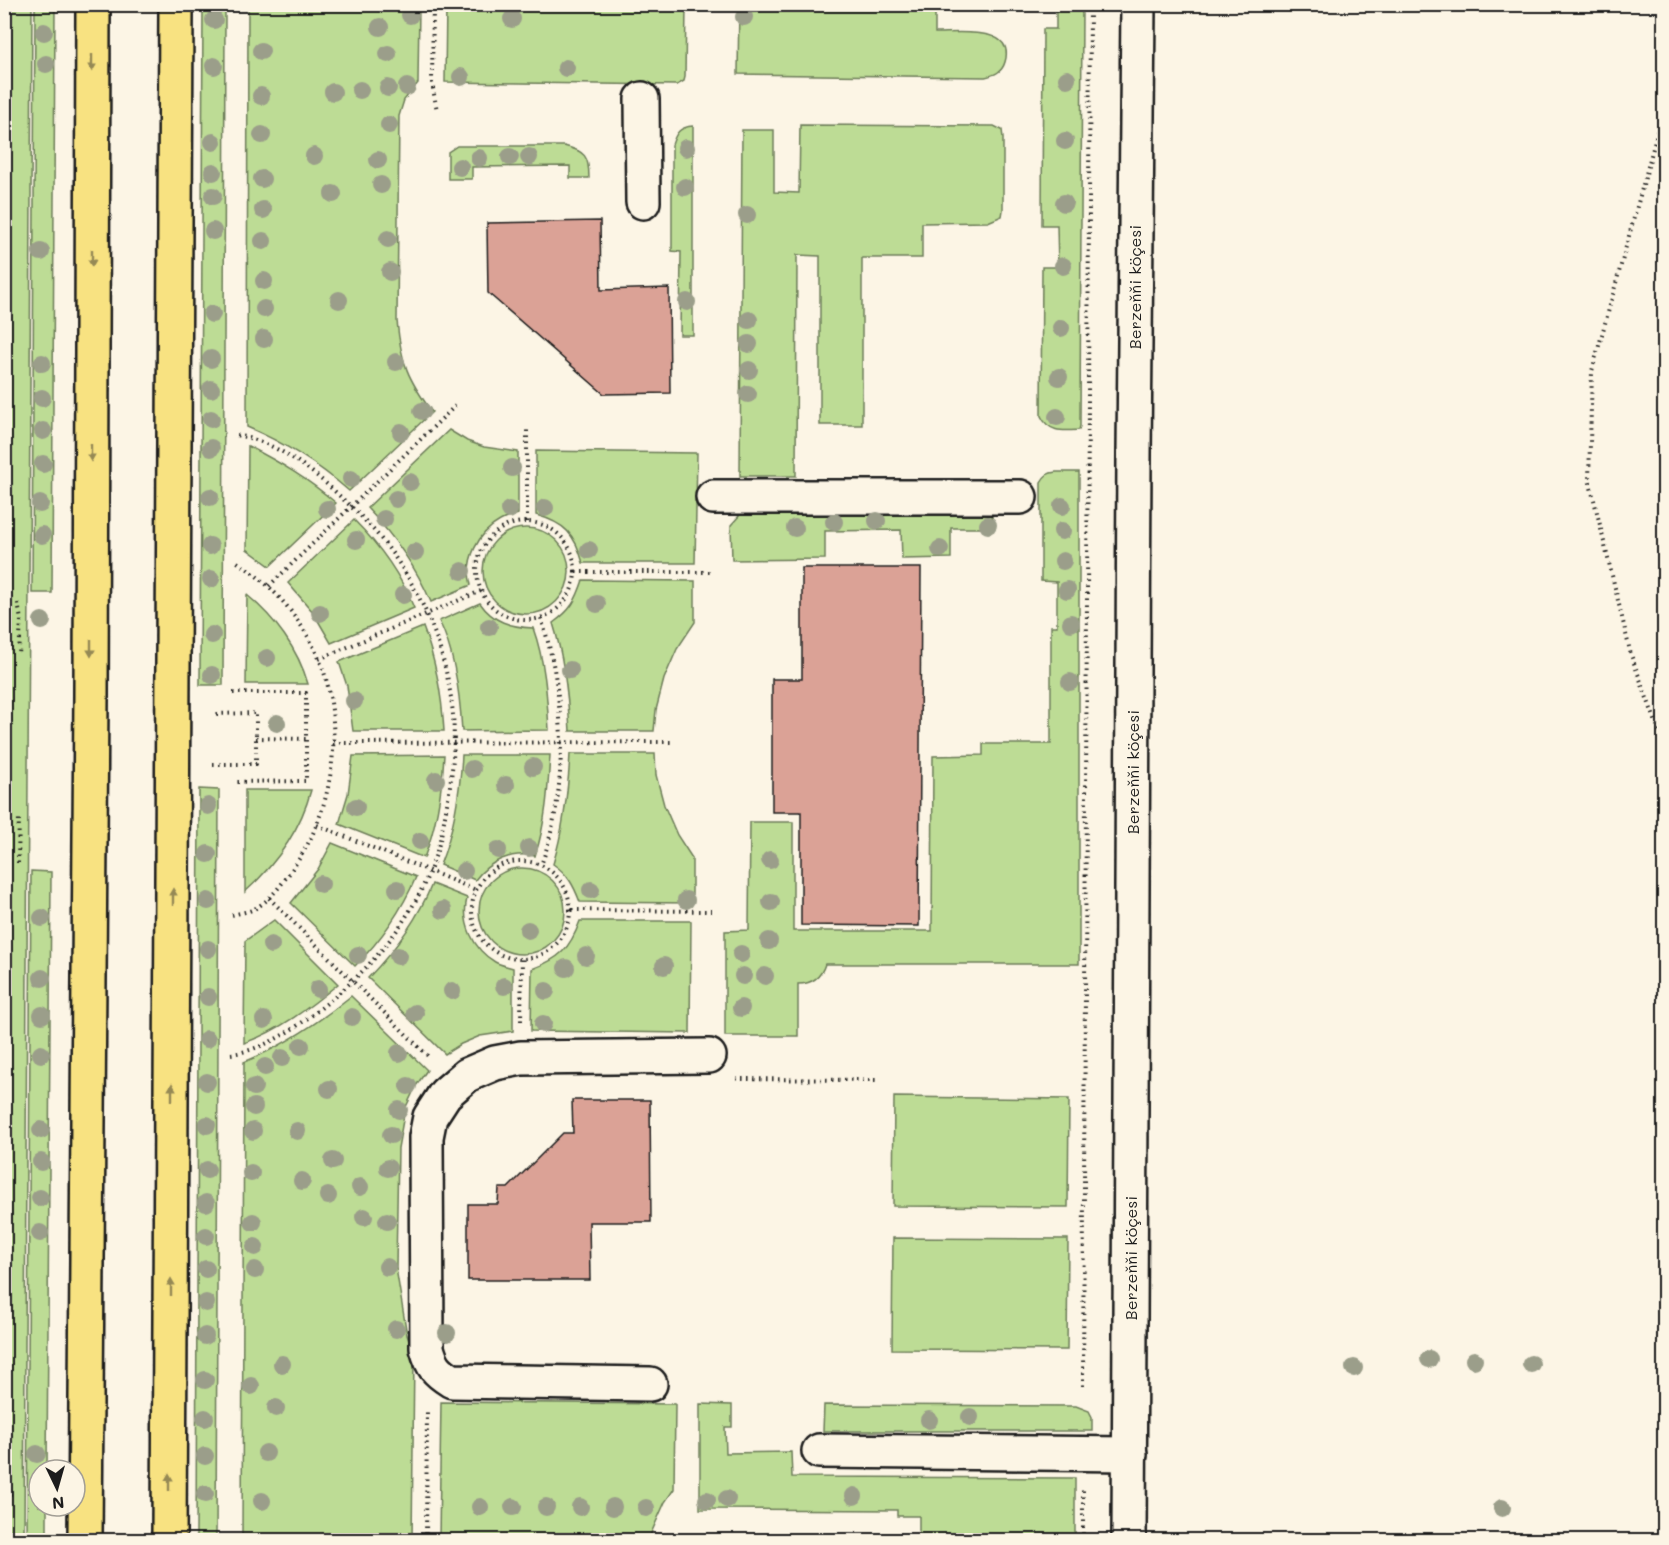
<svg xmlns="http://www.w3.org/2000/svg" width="1669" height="1545" font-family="Mali,sans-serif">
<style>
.green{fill:#bddc95;stroke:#6c7c58;stroke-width:1.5}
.building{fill:#dba296;stroke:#1c1c1c;stroke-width:1.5}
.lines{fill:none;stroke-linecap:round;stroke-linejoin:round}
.minor-casing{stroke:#1c1c1c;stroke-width:38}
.major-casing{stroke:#1c1c1c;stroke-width:38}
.path{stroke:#1c1c1c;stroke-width:4;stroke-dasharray:1.5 4.5;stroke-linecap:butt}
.minor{stroke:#fcf5e5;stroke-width:33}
.major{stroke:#f8e281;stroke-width:33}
.tree{fill:#9b9e8a}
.oneway{fill:#958954}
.labels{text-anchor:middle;stroke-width:5;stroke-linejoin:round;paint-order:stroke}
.street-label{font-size:16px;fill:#1c1c1c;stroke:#fcf5e5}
</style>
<rect width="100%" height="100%" fill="#fcf5e5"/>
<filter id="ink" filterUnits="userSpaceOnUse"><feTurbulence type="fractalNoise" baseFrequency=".0167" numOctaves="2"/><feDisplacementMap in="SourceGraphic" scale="12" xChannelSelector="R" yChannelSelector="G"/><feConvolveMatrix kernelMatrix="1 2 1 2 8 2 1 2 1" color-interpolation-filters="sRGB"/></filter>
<g filter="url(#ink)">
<g class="green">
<polygon points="32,4 24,1540 5,1540 4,5"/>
<polygon points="55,4 52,593 32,593 35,5"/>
<polygon points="225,5 223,685 200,685 203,5"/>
<path d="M248,5H419L418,83L404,100L399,116L397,321C401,363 408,379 432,412L349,491C318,464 285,443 247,427Z"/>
<polygon points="446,5 686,5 685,77 684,81 677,85 445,82"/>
<path d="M739,5H935V33C956,33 1016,25 1005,62C1002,72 995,75 985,77L738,74Z"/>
<path d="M1056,5H1082L1080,426L1079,430C1063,431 1049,433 1041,416L1042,267H1058L1057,225H1042L1043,29H1056Z"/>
<polygon points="800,125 994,126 1002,130 1003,138 1003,210 1002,216 988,222 922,223 922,258 862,258 862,425 820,425 820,256 797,255 796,476 740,476 742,130 774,130 774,192 799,193"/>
<path d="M693,126V335H680L681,252L672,251V145C676,132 680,127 693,126Z"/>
<path d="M457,146H564C585,151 589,156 589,178H570V166L472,167V179H448V152Z"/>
<path d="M449,430L467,441L484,447L518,452V514C512,516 505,518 500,521C478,533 464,560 471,585L431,602C416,567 393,535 367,508Z"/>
<path d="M248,446C281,463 308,479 336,503L270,566L247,549Z"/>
<path d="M536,451L697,453L695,563H583C575,534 565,523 536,515Z"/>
<path d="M1056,472H1079V964H825C821,977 813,984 798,984V1036H725V931L749,930L750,822H793V931H932L933,756L983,755V744H1051V626H1057V582L1041,581V482C1045,475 1048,473 1056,472Z"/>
<polygon points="992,514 993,528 951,528 951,558 902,559 901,530 825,531 825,559 732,560 731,525 740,515"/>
<path d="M354,520C379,545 401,576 414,608L331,643L313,612L288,583Z"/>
<circle cx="526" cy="571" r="43"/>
<path d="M583,580L695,581V622L677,649L664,679L656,710L654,731H570C568,694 564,658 553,623C571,610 576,601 583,580Z"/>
<path d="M247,595C275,618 298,649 308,684H246Z"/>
<path d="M480,603C493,622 511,627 533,628C545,661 547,696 549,730L462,731C460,696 455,652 439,621Z"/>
<path d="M423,627C436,661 442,696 444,731H353L347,686L339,662Z"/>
<path d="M570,754H655L656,775L664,805L677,835L692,858V903L580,902C574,886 568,874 553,864C564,828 568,792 570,754Z"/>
<path d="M444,755C442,790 437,825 424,858L339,824L348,794L353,756Z"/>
<path d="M462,755H550C548,789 546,823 535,856C512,851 489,861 475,880L440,865C454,830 460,793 462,755Z"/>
<polygon points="199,789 219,790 216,1540 196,1540"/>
<path d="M245,790H311C300,832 276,864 245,892Z"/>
<path d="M332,843L416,877C402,910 380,941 355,966L291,903L318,869Z"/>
<circle cx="522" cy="911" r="43"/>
<polygon points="31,871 51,872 47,1470 39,1470 39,1506 47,1506 47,1540 27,1540"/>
<path d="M432,884L467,898C461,923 473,949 495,962C500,965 507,966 513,968V1031L480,1036L461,1044L445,1054L368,978C394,951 418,919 432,884Z"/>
<path d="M274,920L338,984C310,1007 279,1031 244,1043L245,941Z"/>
<path d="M580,921H691L690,1033L531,1031L532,969C559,959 570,949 580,921Z"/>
<path d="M351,996L427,1070L416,1086L405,1109L398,1148L396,1268L407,1335L414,1355L412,1540H242L244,1062C284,1046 318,1023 351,996Z"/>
<polygon points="894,1097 1069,1099 1068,1207 893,1206"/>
<polygon points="893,1238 1068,1239 1067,1350 892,1349"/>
<polygon points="441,1402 675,1404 674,1489 665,1502 648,1540 439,1540"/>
<polygon points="700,1404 732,1405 732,1427 725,1427 726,1453 791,1452 792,1477 1075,1478 1075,1540 919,1540 919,1516 897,1516 897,1510 700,1509"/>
<polygon points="824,1405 1076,1406 1089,1411 1092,1417 1092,1431 823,1431"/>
</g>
<g class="building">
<polygon points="600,221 601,290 669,288 670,393 604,394 488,293 487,223"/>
<polygon points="802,568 921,568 919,926 801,925 801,812 772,812 772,679 802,679"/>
<polygon points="572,1100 650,1100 651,1222 589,1222 590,1280 468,1280 468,1204 498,1204 499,1188 508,1188 563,1133 573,1133"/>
</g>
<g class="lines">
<g class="minor-casing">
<g id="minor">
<polyline points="642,99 643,202"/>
<polyline points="713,497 1020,497"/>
<path d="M650,1384L452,1381C436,1371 432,1366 427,1348L426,1137L430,1117L445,1094L467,1075L495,1063L521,1058L709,1056"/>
<polyline points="819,1451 1130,1454"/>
<polyline points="1129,1540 1134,454 1138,4"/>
</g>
</g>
<g class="major-casing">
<g id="major">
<polyline points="85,1540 91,695 93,4"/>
<polyline points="169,1540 176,4"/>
</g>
</g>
<g class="path">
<polyline points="433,4 432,83 437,111"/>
<polyline points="1664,108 1592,371 1589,479 1631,655 1664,744"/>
<circle cx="526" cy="571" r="49"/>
<polyline points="527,522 527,430"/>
<polyline points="576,572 713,572"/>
<polyline points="269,586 455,406"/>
<polyline points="18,603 21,620 19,656"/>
<path d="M541,618C566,693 569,791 541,865"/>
<polyline points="319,659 481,591"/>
<polyline points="233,693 306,693 306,781 233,782"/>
<polyline points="256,738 306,739"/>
<polyline points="333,743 671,742"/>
<polyline points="213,764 256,764 256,713 214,714"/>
<polyline points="317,825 476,890"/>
<circle cx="521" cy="910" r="49"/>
<polyline points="18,863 19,816"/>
<polyline points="269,898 430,1058"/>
<polyline points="572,910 711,911"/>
<path d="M232,915C239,913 248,912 254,909C273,899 286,878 297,862C333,809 343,732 324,672C309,627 274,584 234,560"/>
<polyline points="521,1021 522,959"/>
<path d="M231,1054C268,1050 306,1021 333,998C378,961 416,913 435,857C441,840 444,821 447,804C453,771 456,738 452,705C442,626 404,554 345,501C316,473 276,440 234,435"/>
<polyline points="736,1079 877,1080"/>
<polyline points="1083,1386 1090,4"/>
<polyline points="4,1495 13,1495"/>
<polyline points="426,1540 427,1408"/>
<polyline points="1083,1540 1083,1490"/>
</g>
<use href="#minor" class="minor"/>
<use href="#major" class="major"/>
</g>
<g class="tree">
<circle cx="410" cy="15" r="9"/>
<circle cx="744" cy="17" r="9"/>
<circle cx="512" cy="19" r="9"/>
<circle cx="214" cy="20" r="9"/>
<circle cx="380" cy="27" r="9"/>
<circle cx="44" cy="32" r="9"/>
<circle cx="261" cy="51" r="9"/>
<circle cx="388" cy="54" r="9"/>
<circle cx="46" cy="64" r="9"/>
<circle cx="214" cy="66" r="9"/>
<circle cx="566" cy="68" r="9"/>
<circle cx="461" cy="77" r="9"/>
<circle cx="1067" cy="79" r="9"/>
<circle cx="407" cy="87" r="9"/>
<circle cx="388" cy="88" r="9"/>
<circle cx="360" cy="90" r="9"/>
<circle cx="333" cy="92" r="9"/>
<circle cx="261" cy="96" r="9"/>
<circle cx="389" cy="125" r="9"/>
<circle cx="262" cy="135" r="9"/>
<circle cx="1065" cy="141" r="9"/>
<circle cx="213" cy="142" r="9"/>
<circle cx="686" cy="148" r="9"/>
<circle cx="314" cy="156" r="9"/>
<circle cx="510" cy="157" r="9"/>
<circle cx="529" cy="157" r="9"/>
<circle cx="479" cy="158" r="9"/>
<circle cx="378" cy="160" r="9"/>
<circle cx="460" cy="167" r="9"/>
<circle cx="213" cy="172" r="9"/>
<circle cx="262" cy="179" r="9"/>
<circle cx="381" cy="185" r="9"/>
<circle cx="685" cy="187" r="9"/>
<circle cx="333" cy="194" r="9"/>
<circle cx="213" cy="196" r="9"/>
<circle cx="1064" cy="203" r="9"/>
<circle cx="263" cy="210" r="9"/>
<circle cx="747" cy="215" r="9"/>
<circle cx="213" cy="231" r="9"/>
<circle cx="388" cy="239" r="9"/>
<circle cx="263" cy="241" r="9"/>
<circle cx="41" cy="252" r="9"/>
<circle cx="1063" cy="266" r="9"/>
<circle cx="390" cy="272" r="9"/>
<circle cx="264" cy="281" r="9"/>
<circle cx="339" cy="300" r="9"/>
<circle cx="687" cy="302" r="9"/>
<circle cx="264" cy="309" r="9"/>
<circle cx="212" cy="314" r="9"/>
<circle cx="749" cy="320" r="9"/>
<circle cx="1061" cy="328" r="9"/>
<circle cx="264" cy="339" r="9"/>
<circle cx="749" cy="344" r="9"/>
<circle cx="211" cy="359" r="9"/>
<circle cx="396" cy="362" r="9"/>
<circle cx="42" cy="363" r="9"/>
<circle cx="749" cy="370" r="9"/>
<circle cx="1059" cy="377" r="9"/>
<circle cx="211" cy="389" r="9"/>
<circle cx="748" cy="394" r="9"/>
<circle cx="42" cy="398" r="9"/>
<circle cx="422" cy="411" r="9"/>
<circle cx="1057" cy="417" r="9"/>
<circle cx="211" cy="419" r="9"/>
<circle cx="43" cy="431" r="9"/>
<circle cx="401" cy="432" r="9"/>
<circle cx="211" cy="448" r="9"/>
<circle cx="43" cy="464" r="9"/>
<circle cx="512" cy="468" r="9"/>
<circle cx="351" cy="479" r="9"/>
<circle cx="410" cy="482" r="9"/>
<circle cx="210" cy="497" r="9"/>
<circle cx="396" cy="499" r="9"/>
<circle cx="40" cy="504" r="9"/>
<circle cx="1062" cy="506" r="9"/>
<circle cx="545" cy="508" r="9"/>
<circle cx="327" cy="509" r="9"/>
<circle cx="509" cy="510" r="9"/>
<circle cx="384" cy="519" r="9"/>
<circle cx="877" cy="521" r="9"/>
<circle cx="834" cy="522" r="9"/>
<circle cx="988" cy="525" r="9"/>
<circle cx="795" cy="528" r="9"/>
<circle cx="1062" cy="531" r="9"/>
<circle cx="42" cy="535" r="9"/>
<circle cx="356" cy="540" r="9"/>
<circle cx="210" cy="546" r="9"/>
<circle cx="940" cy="549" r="9"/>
<circle cx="589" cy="550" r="9"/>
<circle cx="415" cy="552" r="9"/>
<circle cx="1063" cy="561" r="9"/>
<circle cx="462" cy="571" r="9"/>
<circle cx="211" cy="579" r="9"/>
<circle cx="1067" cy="590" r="9"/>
<circle cx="403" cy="595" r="9"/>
<circle cx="597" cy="604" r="9"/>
<circle cx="320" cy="613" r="9"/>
<circle cx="42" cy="621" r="9"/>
<circle cx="1071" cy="623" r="9"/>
<circle cx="489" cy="627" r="9"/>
<circle cx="212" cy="635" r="9"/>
<circle cx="267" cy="658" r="9"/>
<circle cx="570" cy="670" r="9"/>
<circle cx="212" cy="675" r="9"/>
<circle cx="1070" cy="682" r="9"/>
<circle cx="354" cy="701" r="9"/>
<circle cx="277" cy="723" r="9"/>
<circle cx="533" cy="767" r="9"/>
<circle cx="472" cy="769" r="9"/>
<circle cx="436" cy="780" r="9"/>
<circle cx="506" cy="785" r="9"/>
<circle cx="208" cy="806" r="9"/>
<circle cx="356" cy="807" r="9"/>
<circle cx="420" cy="841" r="9"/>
<circle cx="529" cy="848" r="9"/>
<circle cx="498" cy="850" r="9"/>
<circle cx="208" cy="854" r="9"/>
<circle cx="770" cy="860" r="9"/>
<circle cx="464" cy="871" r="9"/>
<circle cx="321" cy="884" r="9"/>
<circle cx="397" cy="889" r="9"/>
<circle cx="591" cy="890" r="9"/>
<circle cx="686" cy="900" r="9"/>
<circle cx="208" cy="901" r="9"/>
<circle cx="771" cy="902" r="9"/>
<circle cx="443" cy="910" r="9"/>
<circle cx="42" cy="918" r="9"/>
<circle cx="528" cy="930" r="9"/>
<circle cx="769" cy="941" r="9"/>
<circle cx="271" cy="945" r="9"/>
<circle cx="208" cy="949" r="9"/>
<circle cx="741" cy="954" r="9"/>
<circle cx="358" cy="955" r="9"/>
<circle cx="398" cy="956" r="9"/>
<circle cx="586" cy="956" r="9"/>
<circle cx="664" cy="966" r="9"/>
<circle cx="566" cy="968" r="9"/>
<circle cx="743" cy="976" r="9"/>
<circle cx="765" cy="976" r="9"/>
<circle cx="42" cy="978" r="9"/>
<circle cx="504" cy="986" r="9"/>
<circle cx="318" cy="989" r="9"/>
<circle cx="452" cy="991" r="9"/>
<circle cx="546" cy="991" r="9"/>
<circle cx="208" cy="997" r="9"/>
<circle cx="741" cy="1008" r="9"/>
<circle cx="415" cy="1013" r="9"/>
<circle cx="42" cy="1015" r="9"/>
<circle cx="352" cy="1017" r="9"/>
<circle cx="264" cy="1020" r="9"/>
<circle cx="543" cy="1024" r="9"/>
<circle cx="207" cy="1039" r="9"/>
<circle cx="301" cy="1046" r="9"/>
<circle cx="399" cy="1053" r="9"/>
<circle cx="41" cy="1054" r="9"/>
<circle cx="282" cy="1058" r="9"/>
<circle cx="265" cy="1067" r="9"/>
<circle cx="207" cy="1082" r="9"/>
<circle cx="408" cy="1086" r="9"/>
<circle cx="254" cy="1087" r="9"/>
<circle cx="329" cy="1089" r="9"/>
<circle cx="254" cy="1107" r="9"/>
<circle cx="399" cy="1110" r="9"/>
<circle cx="207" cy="1125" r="9"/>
<circle cx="41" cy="1130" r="9"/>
<circle cx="253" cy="1131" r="9"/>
<circle cx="297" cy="1131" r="9"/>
<circle cx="391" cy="1135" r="9"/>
<circle cx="333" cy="1161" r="9"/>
<circle cx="41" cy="1162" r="9"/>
<circle cx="388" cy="1168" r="9"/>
<circle cx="207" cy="1170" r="9"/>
<circle cx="251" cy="1173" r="9"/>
<circle cx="302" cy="1181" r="9"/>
<circle cx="360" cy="1187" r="9"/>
<circle cx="328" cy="1196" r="9"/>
<circle cx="40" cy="1198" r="9"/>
<circle cx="206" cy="1203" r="9"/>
<circle cx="364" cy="1217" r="9"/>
<circle cx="387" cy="1221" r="9"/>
<circle cx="253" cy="1222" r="9"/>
<circle cx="40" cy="1233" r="9"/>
<circle cx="206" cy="1236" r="9"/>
<circle cx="255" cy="1247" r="9"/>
<circle cx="387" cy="1267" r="9"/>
<circle cx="206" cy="1269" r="9"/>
<circle cx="255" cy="1270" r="9"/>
<circle cx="206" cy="1303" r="9"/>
<circle cx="396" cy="1329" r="9"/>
<circle cx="447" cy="1333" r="9"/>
<circle cx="205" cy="1336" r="9"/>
<circle cx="1429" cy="1359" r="9"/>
<circle cx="1474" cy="1360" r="9"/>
<circle cx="282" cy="1364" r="9"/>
<circle cx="1531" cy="1364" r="9"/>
<circle cx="1354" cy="1368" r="9"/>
<circle cx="205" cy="1380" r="9"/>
<circle cx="251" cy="1386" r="9"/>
<circle cx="276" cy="1408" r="9"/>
<circle cx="970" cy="1417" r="9"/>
<circle cx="205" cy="1418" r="9"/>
<circle cx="929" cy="1420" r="9"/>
<circle cx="266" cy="1453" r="9"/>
<circle cx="37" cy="1454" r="9"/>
<circle cx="205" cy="1456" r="9"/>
<circle cx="205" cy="1494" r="9"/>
<circle cx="854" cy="1496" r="9"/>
<circle cx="727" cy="1499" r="9"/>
<circle cx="707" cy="1500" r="9"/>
<circle cx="262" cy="1501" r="9"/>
<circle cx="480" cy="1507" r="9"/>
<circle cx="513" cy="1507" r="9"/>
<circle cx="546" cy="1507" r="9"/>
<circle cx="580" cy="1507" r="9"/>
<circle cx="613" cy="1507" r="9"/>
<circle cx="646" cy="1508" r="9"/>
<circle cx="1502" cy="1508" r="9"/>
</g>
<defs><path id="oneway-solid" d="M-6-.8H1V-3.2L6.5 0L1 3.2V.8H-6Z" transform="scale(1.5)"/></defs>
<g class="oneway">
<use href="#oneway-solid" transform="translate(92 63) rotate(90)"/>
<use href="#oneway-solid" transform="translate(92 258) rotate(90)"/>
<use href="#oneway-solid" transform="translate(91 453) rotate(90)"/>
<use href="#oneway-solid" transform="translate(91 648) rotate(90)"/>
<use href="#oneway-solid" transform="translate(173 897) rotate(-90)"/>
<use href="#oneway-solid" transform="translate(172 1092) rotate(-90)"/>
<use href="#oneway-solid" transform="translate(171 1287) rotate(-90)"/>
<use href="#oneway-solid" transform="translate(169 1482) rotate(-90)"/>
</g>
</g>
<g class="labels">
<g class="street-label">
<text transform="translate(1135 287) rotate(-90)" y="6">Berzeňňi köçesi</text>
<text transform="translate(1133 772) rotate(-90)" y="6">Berzeňňi köçesi</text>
<text transform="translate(1131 1258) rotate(-90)" y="6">Berzeňňi köçesi</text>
</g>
</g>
<rect width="1669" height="1545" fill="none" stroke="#fcf5e5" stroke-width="24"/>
<rect x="12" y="12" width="1645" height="1521" fill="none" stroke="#1c1c1c" stroke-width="2" filter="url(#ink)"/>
<g transform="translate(57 1488) rotate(175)"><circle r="28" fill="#fcf5e5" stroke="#a29e95" stroke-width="1.5"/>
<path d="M0-4.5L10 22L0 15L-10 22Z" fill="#1c1c1c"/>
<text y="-9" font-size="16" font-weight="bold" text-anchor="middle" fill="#1c1c1c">N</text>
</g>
</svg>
